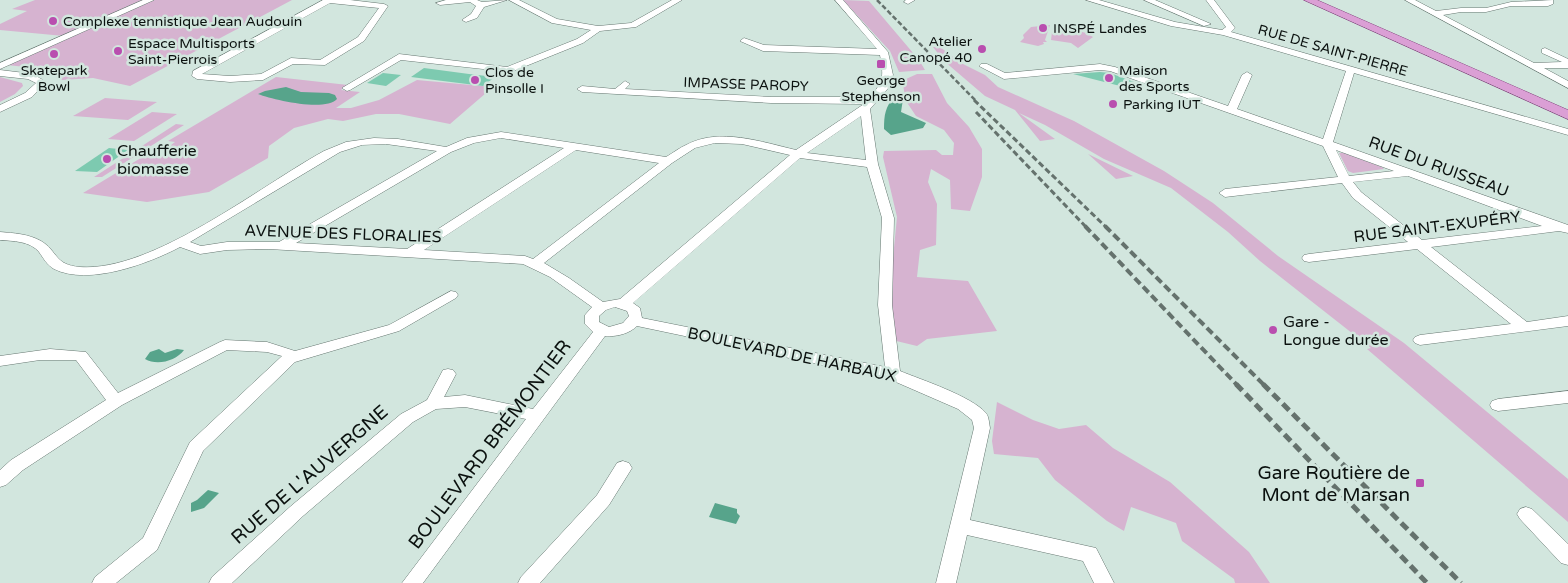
<svg xmlns="http://www.w3.org/2000/svg" width="1568" height="583" font-family="'Varela Round',sans-serif">
<style>
.green{fill:#d6b3d0}
.water{fill:#57a48b}
.building{fill:#7dcab0}
.lines{fill:none;stroke-linecap:round;stroke-linejoin:round}
.minor-casing{stroke:#667771;stroke-width:1}
.major-casing{stroke:#83447e;stroke-width:1}
.minor{fill:#fff;fill-rule:evenodd}
.major{fill:#db9fd5;fill-rule:evenodd}
.rail-far3{stroke:#65726d;stroke-width:2.5;stroke-dasharray:5 2.5;stroke-linecap:butt}
.rail-far2{stroke:#65726d;stroke-width:3;stroke-dasharray:6 3;stroke-linecap:butt}
.rail-far1{stroke:#65726d;stroke-width:4;stroke-dasharray:8 4;stroke-linecap:butt}
.rail{stroke:#65726d;stroke-width:5;stroke-dasharray:9 5;stroke-linecap:butt}
.poi-dot{fill:#b94eaf;stroke:#d2e6de;stroke-width:2}
.labels{text-anchor:middle;stroke-width:5;stroke-linejoin:round;paint-order:stroke}
.far-poi-label{font-size:14px;fill:#0b110f;stroke:#d2e6de;text-anchor:start}
.far-street-label{font-size:14px;fill:#0b110f;stroke:#d2e6de}
.poi-label{font-size:16px;fill:#0b110f;stroke:#d2e6de;text-anchor:start}
.street-label{font-size:16px;fill:#0b110f;stroke:#d2e6de}
.near-street-label{font-size:19px;fill:#0b110f;stroke:#d2e6de}
.near-poi-label{font-size:19px;fill:#0b110f;stroke:#d2e6de;text-anchor:end}
</style>
<rect width="100%" height="100%" fill="#d2e6de"/>
<g class="green">
<polygon points="35,0 146,0 64,36 0,30 0,24 27,11 12,9"/>
<polygon points="154,0 292,0 130,86 93,78 62,80 52,73 35,68 7,65"/>
<polygon points="843,0 869,1 919,60 925,70 899,72 890,51"/>
<polygon points="1053,24 1086,33 1093,37 1078,48 1071,43 1051,40"/>
<polygon points="1050,25 1045,40 1047,42 1043,42 1044,44 1038,46 1020,42 1024,38 1023,35 1031,27"/>
<polygon points="933,47 940,47 961,63 985,75 998,87 1074,121 1164,171 1213,203 1278,256 1404,343 1568,479 1568,522 1367,349 1371,348 1260,261 1228,232 1171,188 1104,159 1045,125 1019,113 1055,139 1040,141 1015,110 985,96 944,61"/>
<polygon points="917,74 932,74 947,103 969,127 982,149 982,177 970,211 951,209 950,180 931,169 928,182 937,204 936,245 920,250 917,277 968,281 997,331 927,339 917,346 888,339 889,299 897,217 883,157 884,151 936,150 942,155 953,155 954,143 944,130 916,116 906,101 903,85 906,79"/>
<polygon points="0,77 22,83 23,86 15,94 0,102"/>
<polygon points="276,77 348,85 341,90 360,92 336,108 351,108 379,100 417,80 493,87 450,124 399,114 376,114 343,121 328,119 294,128 269,146 268,158 209,192 147,202 83,193 159,147 167,148 175,142 168,141"/>
<polygon points="105,98 157,102 128,120 73,116"/>
<polygon points="152,112 177,114 134,141 108,139"/>
<polygon points="176,124 184,125 102,177 94,177"/>
<polygon points="1339,153 1345,153 1382,167 1384,169 1353,173 1348,171"/>
<polygon points="1088,154 1133,176 1116,179"/>
<polygon points="997,402 1033,420 1059,429 1086,425 1113,448 1170,482 1249,552 1270,583 1235,583 1234,579 1182,541 1176,523 1131,507 1124,531 1107,521 1055,480 1038,458 994,454 992,441"/>
</g>
<g class="water">
<path d="M286,87L301,92L329,93L335,95L337,99C325,112 274,100 258,94L265,91Z"/>
<path d="M895,96L903,99L901,112L926,123L923,128L891,135L884,129C884,115 885,107 895,96Z"/>
<path d="M159,349L165,353L177,349L184,350C176,361 157,366 145,359L150,352Z"/>
<polygon points="208,490 219,493 204,508 191,512 191,503 197,500"/>
<polygon points="715,503 737,509 737,513 740,516 736,524 709,517"/>
</g>
<g class="building">
<polygon points="424,68 469,74 495,77 483,86 411,77"/>
<polygon points="1100,72 1110,73 1134,82 1128,88 1073,74"/>
<polygon points="383,73 401,75 386,86 367,83"/>
<polygon points="109,148 128,150 97,172 75,171"/>
</g>
<g class="lines">
<g class="minor-casing">
<g id="minor">
<polygon points="143,0 154,0 0,69 0,63"/>
<path d="M323,0H350L384,4L388,6L364,41L325,65L293,64L263,80L230,82L197,79L192,76L193,71ZM330,3L379,8L358,37L320,60L291,58L261,74L230,76L202,74Z"/>
<polygon points="446,0 477,0 482,2 507,0 484,7 477,18 466,22 462,20 471,14 476,6 470,2 440,5 436,3"/>
<polygon points="509,0 519,0 557,19 598,26 631,23 672,0 682,0 636,27 600,31 583,43 511,72 401,60 350,90 347,91 342,88 399,54 507,67 577,39 591,30 552,23"/>
<path d="M835,0H843L888,52L893,75L890,86L870,109L878,164L894,218L892,305L900,371C922,380 971,396 986,413C989,417 989,423 990,428L970,520L1096,548L1114,583H1094L1083,561L967,535L956,583H936L974,428L972,420L958,409L889,379L637,326C629,334 616,337 605,336L423,583H402L526,419L465,407L436,409L413,422L303,516L232,583H209L212,577L291,506L401,414L427,400L443,370L448,369L453,370L456,374L444,397L465,395L533,409L593,332L585,324V315L592,307L550,277L523,264L269,249L227,250L200,254L180,247C148,264 88,286 54,269C47,265 44,259 39,252C30,241 13,241 0,240V232C13,233 29,234 41,241C58,251 54,265 80,267C153,272 260,186 324,151L346,142L374,138L398,139L446,147L467,138L501,132L666,157C673,153 679,148 686,145C719,127 762,142 796,150L864,104L771,103L582,92L577,89L582,86L615,89L625,81L630,84L625,89L771,97H858L868,99C884,81 884,78 880,55L763,51L740,41L744,38L764,45L877,49ZM861,116L866,160L807,153ZM501,138L564,148L407,249L296,243L451,152L474,143ZM715,143L742,144L790,155L620,299L603,302L569,278L544,263L672,163L695,148ZM386,144L437,151L279,242H227L201,246L190,242L340,152L362,145ZM576,150L659,163L533,259L525,256L424,250ZM800,158L867,167L882,218L878,305L885,367L642,318L640,308L633,303ZM615,307L627,311L629,316L623,323L609,327L599,322V316L606,310Z"/>
<polygon points="906,0 915,0 908,4 904,2"/>
<path d="M1086,0H1099L1175,22L1222,30L1226,27L1206,0H1214L1235,28L1231,32L1568,129V135L1354,73L1333,142L1568,225V233L1559,231L1431,247L1527,322L1568,316V326L1420,345L1415,343L1413,340L1415,337L1420,335L1511,324L1417,249L1309,262L1304,261L1302,258L1304,255L1309,254L1408,242L1353,198L1342,183L1225,197L1219,193L1225,189L1338,177L1323,146L1110,71L1100,70L1004,79L979,66L981,64H987L1005,73L1100,64L1115,67L1228,106L1242,75L1247,72L1252,75L1237,109L1323,139L1346,71L1223,35L1171,26ZM1336,150L1394,171L1349,176ZM1408,176L1542,226L1422,240L1361,192L1353,182Z"/>
<polygon points="1144,0 1155,0 1211,24 1204,26"/>
<polygon points="1405,0 1415,0 1436,11 1461,8 1486,8 1511,2 1553,0 1553,4 1548,6 1511,6 1486,12 1461,12 1443,15 1534,63 1562,62 1542,53 1542,49 1545,48 1568,59 1568,68 1544,68 1568,81 1568,88"/>
<polygon points="0,70 33,74 46,82 32,97 0,112 0,105 25,93 36,83 28,79 0,76"/>
<polygon points="451,291 456,292 458,295 456,298 399,331 295,362 203,451 157,550 116,583 92,583 95,577 143,538 190,442 282,356 267,352 227,350 122,405 23,470 6,485 0,487 0,470 11,460 106,400 76,360 40,360 0,366 0,356 50,349 86,352 118,393 220,342 225,340 267,342 295,351 389,325"/>
<polygon points="1568,391 1568,403 1498,411 1492,409 1490,405 1492,401 1498,399"/>
<polygon points="623,461 629,463 632,468 609,505 540,583 518,583 521,577 597,495 617,463"/>
<polygon points="1526,507 1532,509 1568,544 1568,565 1561,563 1520,519 1517,514 1520,509"/>
</g>
</g>
<g class="major-casing">
<polygon id="major" points="1304,0 1317,0 1568,110 1568,119"/>
</g>
<use href="#minor" class="minor"/>
<use href="#major" class="major"/>
<polyline class="rail-far3" points="877,0 976,101"/>
<g class="rail-far2">
<polyline points="974,100 1106,227"/>
<polyline points="976,112 1086,227"/>
</g>
<g class="rail-far1">
<polyline points="1085,226 1237,385"/>
<polyline points="1105,226 1264,385"/>
</g>
<g class="rail">
<polyline points="1236,384 1427,583"/>
<polyline points="1263,384 1461,583"/>
</g>
</g>
<g class="poi-dot">
<circle cx="53" cy="21" r="5"/>
<circle cx="1043" cy="28" r="5"/>
<circle cx="982" cy="49" r="5"/>
<circle cx="118" cy="51" r="5"/>
<circle cx="54" cy="54" r="5"/>
<rect x="876" y="59" width="10" height="10" rx="2.5"/>
<circle cx="1109" cy="78" r="5"/>
<circle cx="475" cy="80" r="5"/>
<circle cx="1113" cy="104" r="5"/>
<circle cx="107" cy="159" r="5"/>
<circle cx="1273" cy="330" r="5"/>
<rect x="1415" y="478" width="10" height="10" rx="2.5"/>
</g>
<g class="labels">
<g class="far-poi-label">
<text x="63" y="26">Complexe tennistique Jean Audouin</text>
<text x="1053" y="33">INSPÉ Landes</text>
<text x="972" y="46" text-anchor="end">Atelier<tspan x="972" dy="16">Canopé 40</tspan></text>
<text x="128" y="48">Espace Multisports<tspan x="128" dy="16">Saint-Pierrois</tspan></text>
<text x="54" y="75" text-anchor="middle">Skatepark<tspan x="54" dy="16">Bowl</tspan></text>
<text x="1119" y="75">Maison<tspan x="1119" dy="16">des Sports</tspan></text>
<text x="485" y="77">Clos de<tspan x="485" dy="16">Pinsolle I</tspan></text>
<text x="881" y="85" text-anchor="middle">George<tspan x="881" dy="16">Stephenson</tspan></text>
<text x="1123" y="109">Parking IUT</text>
</g>
<g class="far-street-label">
<text transform="translate(1333 50) rotate(16)" y="5">RUE DE SAINT-PIERRE</text>
<text transform="translate(746 84) rotate(2)" y="5">IMPASSE PAROPY</text>
</g>
<g class="poi-label">
<text x="117" y="156">Chaufferie<tspan x="117" dy="18">biomasse</tspan></text>
<text x="1283" y="327">Gare -<tspan x="1283" dy="18">Longue durée</tspan></text>
</g>
<g class="street-label">
<text transform="translate(1439 166) rotate(20)" y="6">RUE DU RUISSEAU</text>
<text transform="translate(1437 226) rotate(-7)" y="6">RUE SAINT-EXUPÉRY</text>
<text transform="translate(343 233) rotate(2)" y="6">AVENUE DES FLORALIES</text>
<text transform="translate(792 354) rotate(12)" y="6">BOULEVARD DE HARBAUX</text>
</g>
<g class="near-street-label">
<text transform="translate(489 444) rotate(-53)" y="7">BOULEVARD BRÉMONTIER</text>
<text transform="translate(309 474) rotate(-41)" y="7">RUE DE L'AUVERGNE</text>
</g>
<g class="near-poi-label">
<text x="1410" y="479">Gare Routière de<tspan x="1410" dy="22">Mont de Marsan</tspan></text>
</g>
</g>
</svg>
